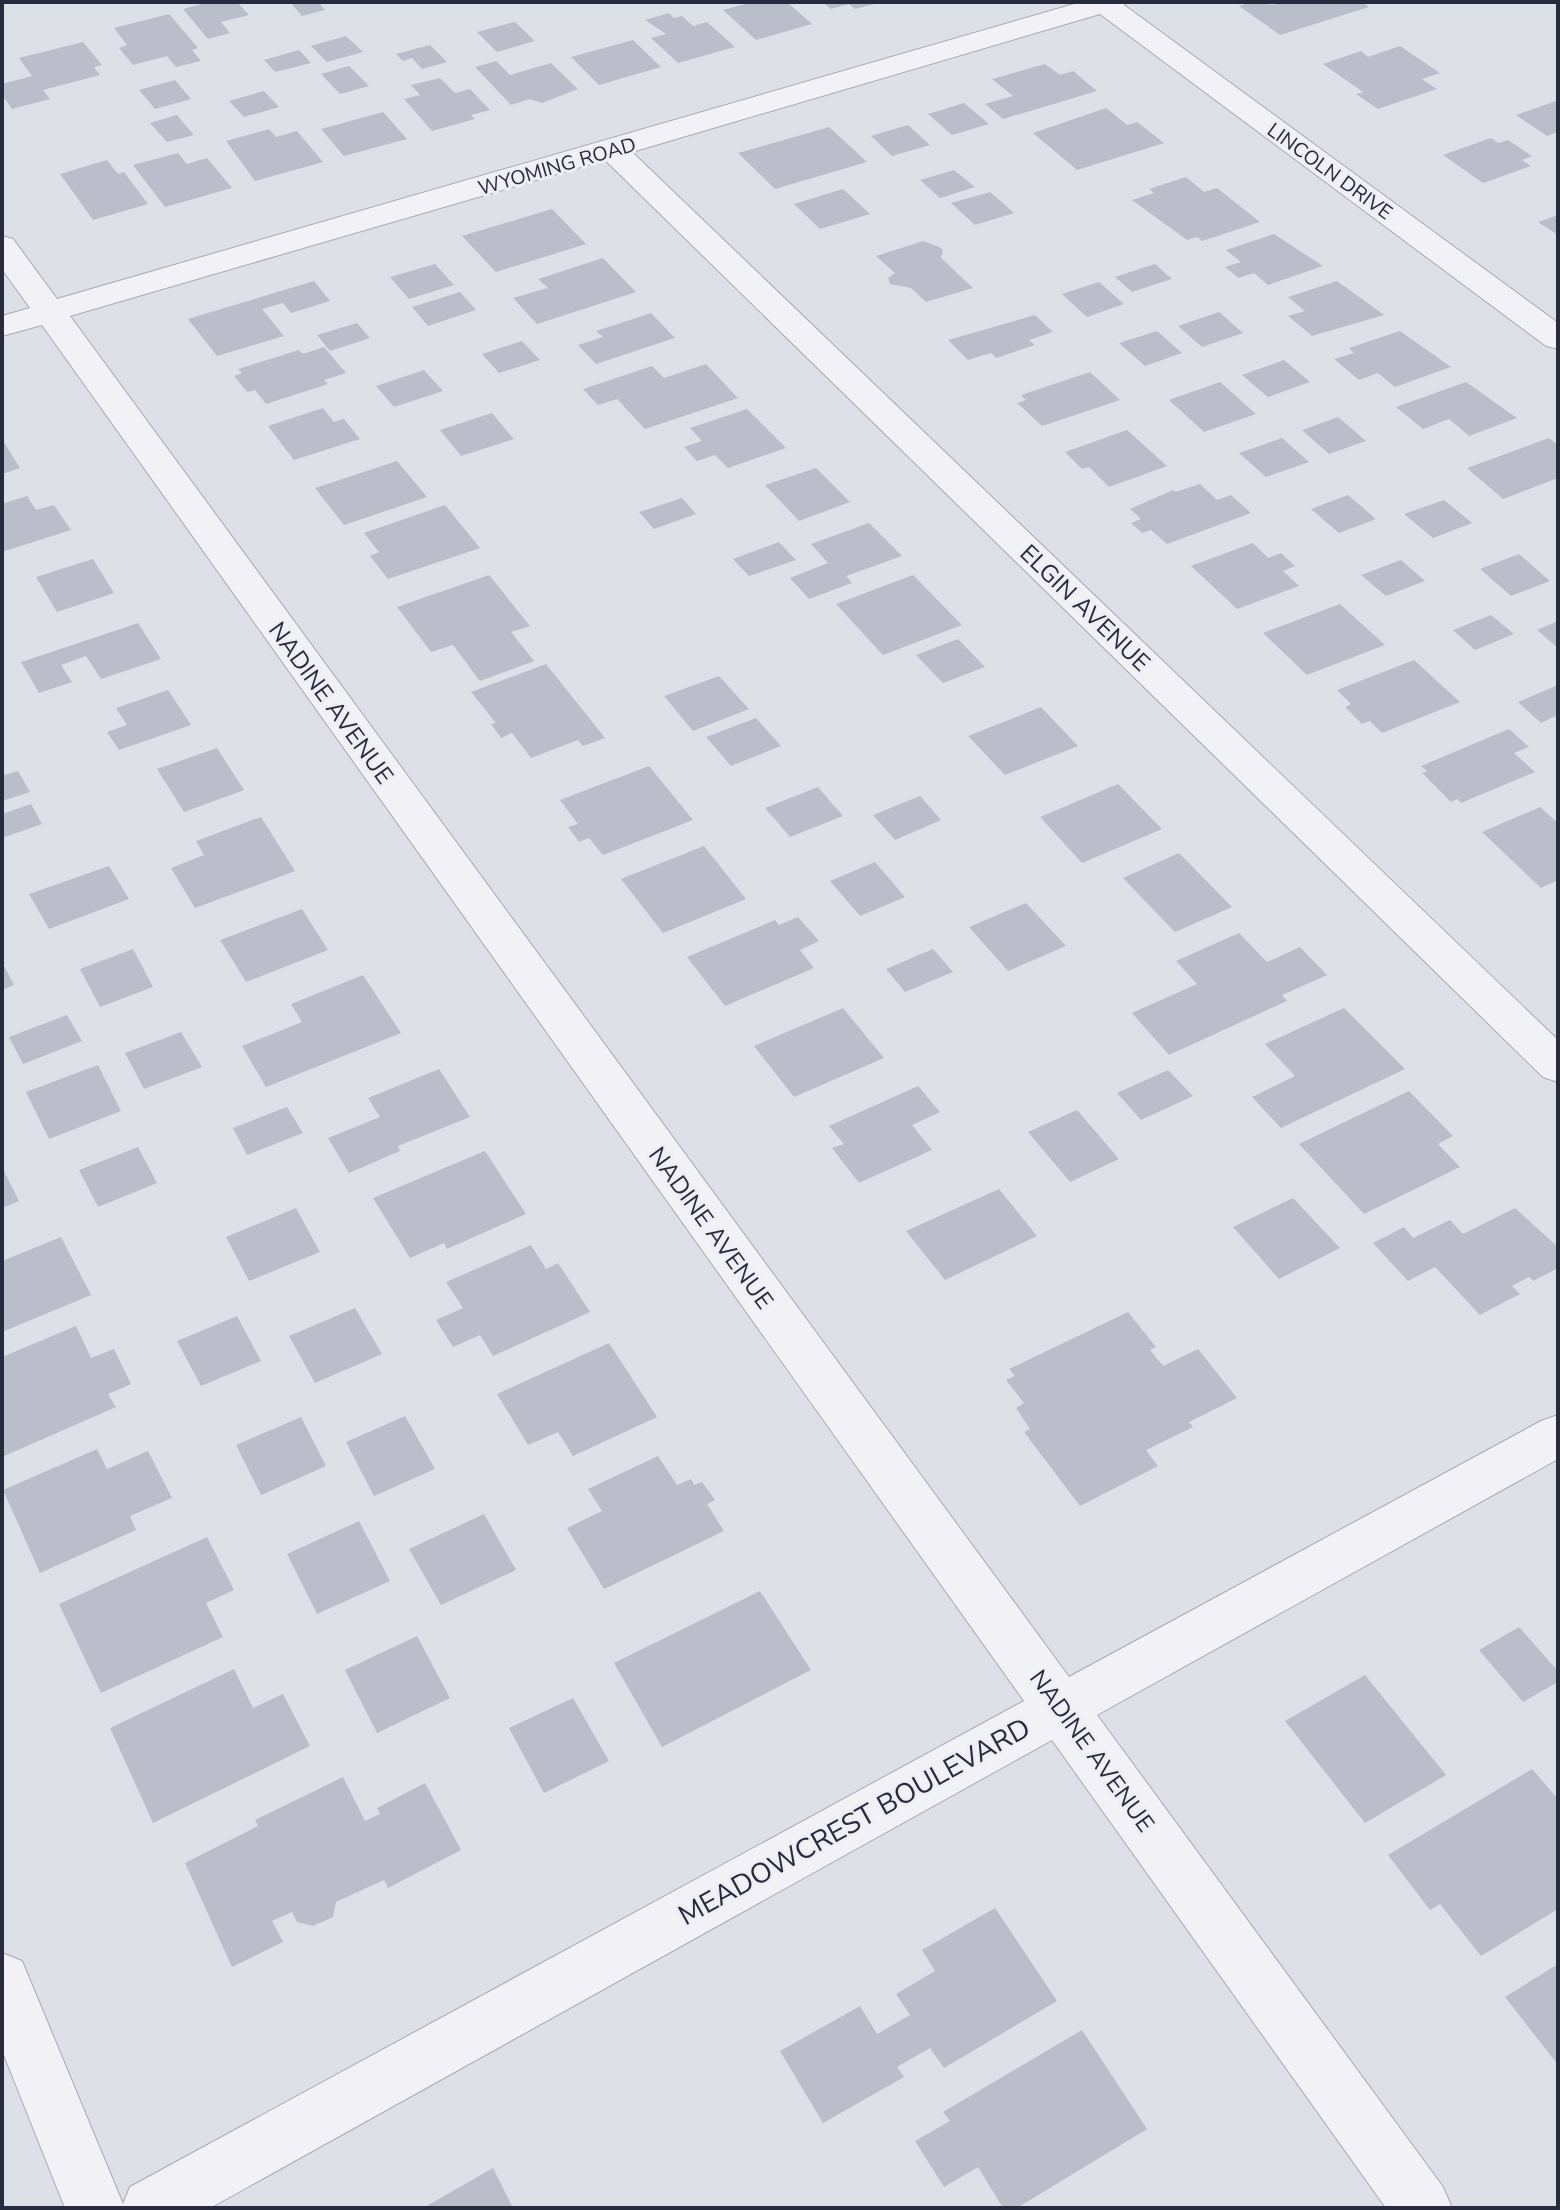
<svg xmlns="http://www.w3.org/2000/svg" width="1560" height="2210" font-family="'Nunito Sans',sans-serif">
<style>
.building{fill:#bcbdca}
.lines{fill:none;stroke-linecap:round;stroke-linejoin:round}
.street-casing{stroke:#a7a9b5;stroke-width:2}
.street{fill:#f1f1f6;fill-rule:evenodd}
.labels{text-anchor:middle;stroke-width:6;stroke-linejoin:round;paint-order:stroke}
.far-street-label{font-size:20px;fill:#282a3e;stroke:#eeeff5}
.street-label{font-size:24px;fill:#282a3e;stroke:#eeeff5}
.near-street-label{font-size:28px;fill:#282a3e;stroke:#eeeff5}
</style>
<rect width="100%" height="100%" fill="#dee0e8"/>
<g class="building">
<polygon points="210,2 237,2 249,15 221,22 230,33 208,39 183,9"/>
<polygon points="290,2 318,2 325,10 302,16"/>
<polygon points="752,2 787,2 812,24 756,40 723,10"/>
<polygon points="822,2 878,2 878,3 855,9 849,4 831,9"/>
<polygon points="1253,2 1273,5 1284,2 1362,2 1369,7 1280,35 1239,6"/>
<polygon points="669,13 674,18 682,16 693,26 707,22 735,47 678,63 651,38 666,34 645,20"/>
<polygon points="169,14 198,48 192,50 201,61 176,67 167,56 133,65 119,48 127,45 114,28"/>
<polygon points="515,22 535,41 497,52 477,32"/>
<polygon points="346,36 363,52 327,62 311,46"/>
<polygon points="633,40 661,67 599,85 571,57"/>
<polygon points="83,42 102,65 94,67 100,75 43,90 50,99 12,109 2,95 2,84 32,76 19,58"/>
<polygon points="430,45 447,62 422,69 412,58 403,61 396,54"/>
<polygon points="1400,46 1440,73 1422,79 1437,89 1378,109 1356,94 1363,92 1323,64 1361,51 1368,57"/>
<polygon points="299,50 311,63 275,72 264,60"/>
<polygon points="496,61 510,75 551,63 578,89 542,103 530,99 511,105 475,67"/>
<polygon points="1045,64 1060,75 1073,71 1097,91 1003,119 985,104 1013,96 992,79"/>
<polygon points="349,66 369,86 340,94 321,74"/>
<polygon points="440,78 455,93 470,89 490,110 471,115 475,119 432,131 404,99 420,95 411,85"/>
<polygon points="175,80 191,99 155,109 139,90"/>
<polygon points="264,91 279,107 244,117 229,101"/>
<polygon points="1556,101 1558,132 1547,136 1516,115"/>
<polygon points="964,103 989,124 952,135 928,114"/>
<polygon points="1106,108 1127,125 1137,122 1164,143 1077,170 1033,133"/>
<polygon points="383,112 407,139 344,156 321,129"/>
<polygon points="177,115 194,135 167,142 150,123"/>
<polygon points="908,125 930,145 892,156 871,136"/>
<polygon points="829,127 867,162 775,189 738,153"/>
<polygon points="269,129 276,137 297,131 323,162 255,181 226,141"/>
<polygon points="1491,138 1498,143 1508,140 1532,156 1522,160 1531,166 1483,183 1443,155"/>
<polygon points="178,153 187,164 207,158 232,188 165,207 133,165"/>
<polygon points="107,160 118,174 124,172 148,204 93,220 60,174"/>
<polygon points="954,170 975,187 940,198 920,180"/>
<polygon points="1186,177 1204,192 1217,188 1260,222 1202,241 1197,237 1187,240 1132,200 1154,193 1149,189"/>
<polygon points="843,189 870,214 820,229 794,204"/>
<polygon points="990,192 1014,213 975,225 951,203"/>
<polygon points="552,209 586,244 496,272 462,236"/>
<polygon points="1558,215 1558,235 1538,222"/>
<polygon points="1274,234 1323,266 1268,285 1254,273 1239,278 1225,267 1241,262 1226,250"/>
<polygon points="923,241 939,247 943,250 941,258 973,288 926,302 911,288 890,284 888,278 895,273 876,256"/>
<polygon points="603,258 636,292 537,324 513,298 548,288 538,279"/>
<polygon points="435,264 454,285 409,299 390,277"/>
<polygon points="1155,264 1172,279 1132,292 1115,277"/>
<polygon points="314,281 330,301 291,313 283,303 262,309 284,336 217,356 188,319"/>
<polygon points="1337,281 1384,315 1312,336 1288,316 1305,311 1288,297"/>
<polygon points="1099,282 1124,304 1087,317 1062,294"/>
<polygon points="460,292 476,310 428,326 412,307"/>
<polygon points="1219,312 1243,333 1202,347 1178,326"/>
<polygon points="651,313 675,338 596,364 578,345 603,337 596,331"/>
<polygon points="1035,315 1053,332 1029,340 1035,345 996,358 991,353 968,360 948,340"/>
<polygon points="357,323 370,338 330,351 317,335"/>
<polygon points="1157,331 1182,353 1145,366 1119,343"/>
<polygon points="1400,331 1451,367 1395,387 1378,373 1359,380 1334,359 1354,353 1349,348"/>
<polygon points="522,341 540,360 499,373 482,354"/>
<polygon points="324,347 346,373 324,380 328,384 266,404 255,390 247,392 234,376 242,373 238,369 299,350 303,354"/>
<polygon points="1284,360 1310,382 1268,397 1242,375"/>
<polygon points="706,364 738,398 645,429 617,399 598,405 583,389 652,366 664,378"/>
<polygon points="424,370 443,391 394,407 376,386"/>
<polygon points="1090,372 1120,400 1042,426 1017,403 1026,400 1021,395"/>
<polygon points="1220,382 1256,414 1204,432 1169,400"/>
<polygon points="1466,382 1517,418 1469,436 1449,419 1423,429 1396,407"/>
<polygon points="323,408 334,422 344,419 360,439 294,460 268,426"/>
<polygon points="747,409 786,448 728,468 715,455 697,461 684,447 702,441 690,428"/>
<polygon points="492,413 514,439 461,456 440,430"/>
<polygon points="1338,417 1366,441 1329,454 1302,430"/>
<polygon points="1127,430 1167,466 1109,487 1089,467 1082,469 1065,452"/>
<polygon points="1282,438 1309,462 1266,477 1239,453"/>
<polygon points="1549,438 1558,445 1558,478 1503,499 1467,468"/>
<polygon points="2,439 20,468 2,474"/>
<polygon points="397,461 427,497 344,525 315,488"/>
<polygon points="816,468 850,502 799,521 765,485"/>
<polygon points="1200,484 1217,500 1231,495 1251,513 1167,544 1151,530 1142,533 1131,523 1141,519 1130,509 1173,490 1175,492"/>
<polygon points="1348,495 1376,519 1339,533 1311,509"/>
<polygon points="27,496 36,510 54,505 71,530 2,552 2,504"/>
<polygon points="682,498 696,514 654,529 639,512"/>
<polygon points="1444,500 1472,523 1433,538 1404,514"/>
<polygon points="445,505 480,548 388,579 370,556 379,552 364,533"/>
<polygon points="869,523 902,556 846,576 852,583 809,599 790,578 828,563 811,544"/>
<polygon points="779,542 796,560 749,576 733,559"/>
<polygon points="1253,543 1268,558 1281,553 1295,566 1283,571 1299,586 1237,609 1191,566"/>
<polygon points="1519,554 1550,581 1511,596 1480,569"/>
<polygon points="93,559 114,593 57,612 36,577"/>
<polygon points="1401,560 1425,581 1386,596 1361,575"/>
<polygon points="489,575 530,626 511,632 534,661 480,681 453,645 431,652 397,607"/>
<polygon points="913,575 962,625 883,655 836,604"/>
<polygon points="1340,604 1385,645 1307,675 1263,633"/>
<polygon points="1491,615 1514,634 1475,650 1453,630"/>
<polygon points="1558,621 1558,648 1537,630"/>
<polygon points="138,623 161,659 101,679 86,656 61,665 72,682 39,693 21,662"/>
<polygon points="958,639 985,667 943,683 916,655"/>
<polygon points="1414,660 1460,702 1382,733 1370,721 1362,724 1345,707 1351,704 1337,690"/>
<polygon points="546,664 605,738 583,746 578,740 531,758 512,733 501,738 491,724 496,723 471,692"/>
<polygon points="719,676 749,709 693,731 664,696"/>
<polygon points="1558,685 1558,715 1541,723 1518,702"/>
<polygon points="168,690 191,725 119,750 107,732 127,725 116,708"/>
<polygon points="1041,707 1078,746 1005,775 968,736"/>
<polygon points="756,718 781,746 731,766 706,737"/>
<polygon points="1509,729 1529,747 1514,753 1535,772 1461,803 1457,799 1451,802 1422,773 1427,771 1421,766"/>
<polygon points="217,748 244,790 184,812 157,769"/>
<polygon points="649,766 693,820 603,855 589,838 579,842 568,827 578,824 560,800"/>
<polygon points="18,771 30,792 2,801 2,776"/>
<polygon points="1118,784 1162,829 1082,863 1040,817"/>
<polygon points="818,787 843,816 790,837 765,808"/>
<polygon points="920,796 941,820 895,840 873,815"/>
<polygon points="31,804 42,824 2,838 2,814"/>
<polygon points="1540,807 1558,823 1558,880 1541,888 1482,832"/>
<polygon points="261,817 295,871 195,908 171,868 204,855 196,841"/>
<polygon points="704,846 746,899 663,933 621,879"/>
<polygon points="1179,853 1232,907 1175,932 1123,878"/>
<polygon points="875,862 905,897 860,916 830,881"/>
<polygon points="109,866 129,899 49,929 29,894"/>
<polygon points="1026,903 1066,946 1008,971 969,927"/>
<polygon points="302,909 328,950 246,982 220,940"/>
<polygon points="798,917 819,941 800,950 814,968 725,1006 687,957 775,920 779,925"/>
<polygon points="1239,933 1267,962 1300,947 1327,975 1282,995 1287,1001 1169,1055 1132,1013 1197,984 1176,961"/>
<polygon points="133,949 153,987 100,1007 80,969"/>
<polygon points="933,949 953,972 905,992 886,969"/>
<polygon points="2,962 14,985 2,990"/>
<polygon points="363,975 401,1033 266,1087 242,1046 302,1022 291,1004"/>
<polygon points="843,1008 884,1058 794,1097 754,1046"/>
<polygon points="1344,1008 1405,1069 1281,1128 1252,1097 1295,1076 1265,1044"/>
<polygon points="67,1015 82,1041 23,1064 9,1037"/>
<polygon points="181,1032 202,1067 144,1089 125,1053"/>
<polygon points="98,1065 121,1111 49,1139 26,1092"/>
<polygon points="439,1069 470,1117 398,1146 400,1151 349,1173 328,1138 380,1117 368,1098"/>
<polygon points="1168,1070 1193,1096 1141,1120 1117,1093"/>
<polygon points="918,1086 940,1112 912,1125 932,1150 859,1183 832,1148 844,1144 829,1126"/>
<polygon points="1409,1091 1453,1136 1438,1144 1460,1167 1364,1214 1299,1144"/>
<polygon points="287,1107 303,1133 247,1155 233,1128"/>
<polygon points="1077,1110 1119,1159 1070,1182 1028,1132"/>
<polygon points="138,1147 157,1183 98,1207 79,1170"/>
<polygon points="485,1151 526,1214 447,1249 444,1243 410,1258 373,1198"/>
<polygon points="4,1171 19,1201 2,1208 2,1172"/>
<polygon points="999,1189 1037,1236 945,1280 906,1231"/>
<polygon points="1293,1198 1340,1248 1279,1279 1233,1227"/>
<polygon points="296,1208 320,1252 249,1281 226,1237"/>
<polygon points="1515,1208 1558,1247 1558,1268 1533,1281 1529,1277 1512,1286 1520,1294 1480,1315 1435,1267 1408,1281 1373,1243 1404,1227 1413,1238 1450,1220 1463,1234"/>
<polygon points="61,1237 91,1295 2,1332 2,1261"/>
<polygon points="531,1245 546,1269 558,1263 590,1312 493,1356 480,1335 453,1347 436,1320 463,1308 446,1282"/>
<polygon points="355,1308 382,1354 315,1383 289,1336"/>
<polygon points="1128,1312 1156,1347 1150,1350 1163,1366 1198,1349 1237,1398 1189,1422 1193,1427 1146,1450 1158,1466 1080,1506 1024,1432 1030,1429 1016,1408 1024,1403 1006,1380 1015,1376 1009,1369"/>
<polygon points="237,1316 261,1361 201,1386 177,1341"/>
<polygon points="76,1326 91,1358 114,1349 131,1384 108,1394 116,1407 2,1457 2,1357"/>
<polygon points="609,1343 657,1417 573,1456 558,1432 528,1445 497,1394"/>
<polygon points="405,1416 435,1469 374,1496 346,1442"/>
<polygon points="301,1417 326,1466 261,1495 236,1445"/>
<polygon points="97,1449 107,1469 148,1451 172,1498 130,1516 136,1530 40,1573 3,1490"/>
<polygon points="658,1456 677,1485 691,1479 694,1485 702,1482 715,1500 707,1504 724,1531 604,1589 567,1528 602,1511 588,1489"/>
<polygon points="484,1514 516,1570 441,1605 409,1549"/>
<polygon points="359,1521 390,1581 317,1614 287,1554"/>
<polygon points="207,1537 234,1590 206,1603 223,1637 101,1693 59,1604"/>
<polygon points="760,1591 811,1670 662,1747 614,1663"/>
<polygon points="1519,1627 1558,1671 1558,1682 1523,1702 1479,1650"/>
<polygon points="417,1636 450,1698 377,1733 345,1670"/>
<polygon points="234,1669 253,1708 283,1694 310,1746 153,1823 110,1728"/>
<polygon points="1365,1675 1446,1775 1365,1823 1285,1721"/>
<polygon points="573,1698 609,1761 544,1793 509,1728"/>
<polygon points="1532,1769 1558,1799 1558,1909 1481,1956 1440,1904 1430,1910 1388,1855"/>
<polygon points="343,1777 365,1821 380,1814 377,1808 425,1783 461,1850 388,1888 384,1880 336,1902 333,1917 313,1926 297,1922 292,1912 272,1921 283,1942 232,1967 185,1863 258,1826 255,1820"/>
<polygon points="995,1908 1057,2001 944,2068 930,2048 897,2067 904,2077 823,2123 780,2051 860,2006 877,2034 910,2015 896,1994 935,1971 922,1950"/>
<polygon points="1558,1964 1558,2065 1505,1997"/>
<polygon points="1082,2030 1147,2129 1017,2208 1003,2208 978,2167 944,2187 915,2141 950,2121 943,2112"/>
<polygon points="493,2168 513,2208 423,2208"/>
</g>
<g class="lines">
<g class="street-casing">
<polygon id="street" points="1081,2 1126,2 1124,5 1558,323 1558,349 1546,346 1100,14 632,152 1558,1040 1558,1082 1543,1077 605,160 70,316 1069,1677 1541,1421 1558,1415 1558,1459 1097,1715 1443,2187 1452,2208 1386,2208 1052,1740 210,2208 65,2208 2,2050 2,1953 22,1961 123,2204 130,2187 1024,1701 42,325 2,336 2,316 30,308 2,269 2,236 13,239 57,299"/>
</g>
<use href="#street" class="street"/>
</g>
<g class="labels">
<g class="far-street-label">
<text transform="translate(557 166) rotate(-16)" y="7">WYOMING ROAD</text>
<text transform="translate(1330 171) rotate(36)" y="7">LINCOLN DRIVE</text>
</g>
<g class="street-label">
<text transform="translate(1085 608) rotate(44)" y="8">ELGIN AVENUE</text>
<text transform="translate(331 703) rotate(54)" y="8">NADINE AVENUE</text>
<text transform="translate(711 1228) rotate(54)" y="8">NADINE AVENUE</text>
<text transform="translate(1092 1751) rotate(54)" y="8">NADINE AVENUE</text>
</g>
<g class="near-street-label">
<text transform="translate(854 1821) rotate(-29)" y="10">MEADOWCREST BOULEVARD</text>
</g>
</g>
<rect width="1560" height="2210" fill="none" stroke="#282a3e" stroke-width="8"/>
</svg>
